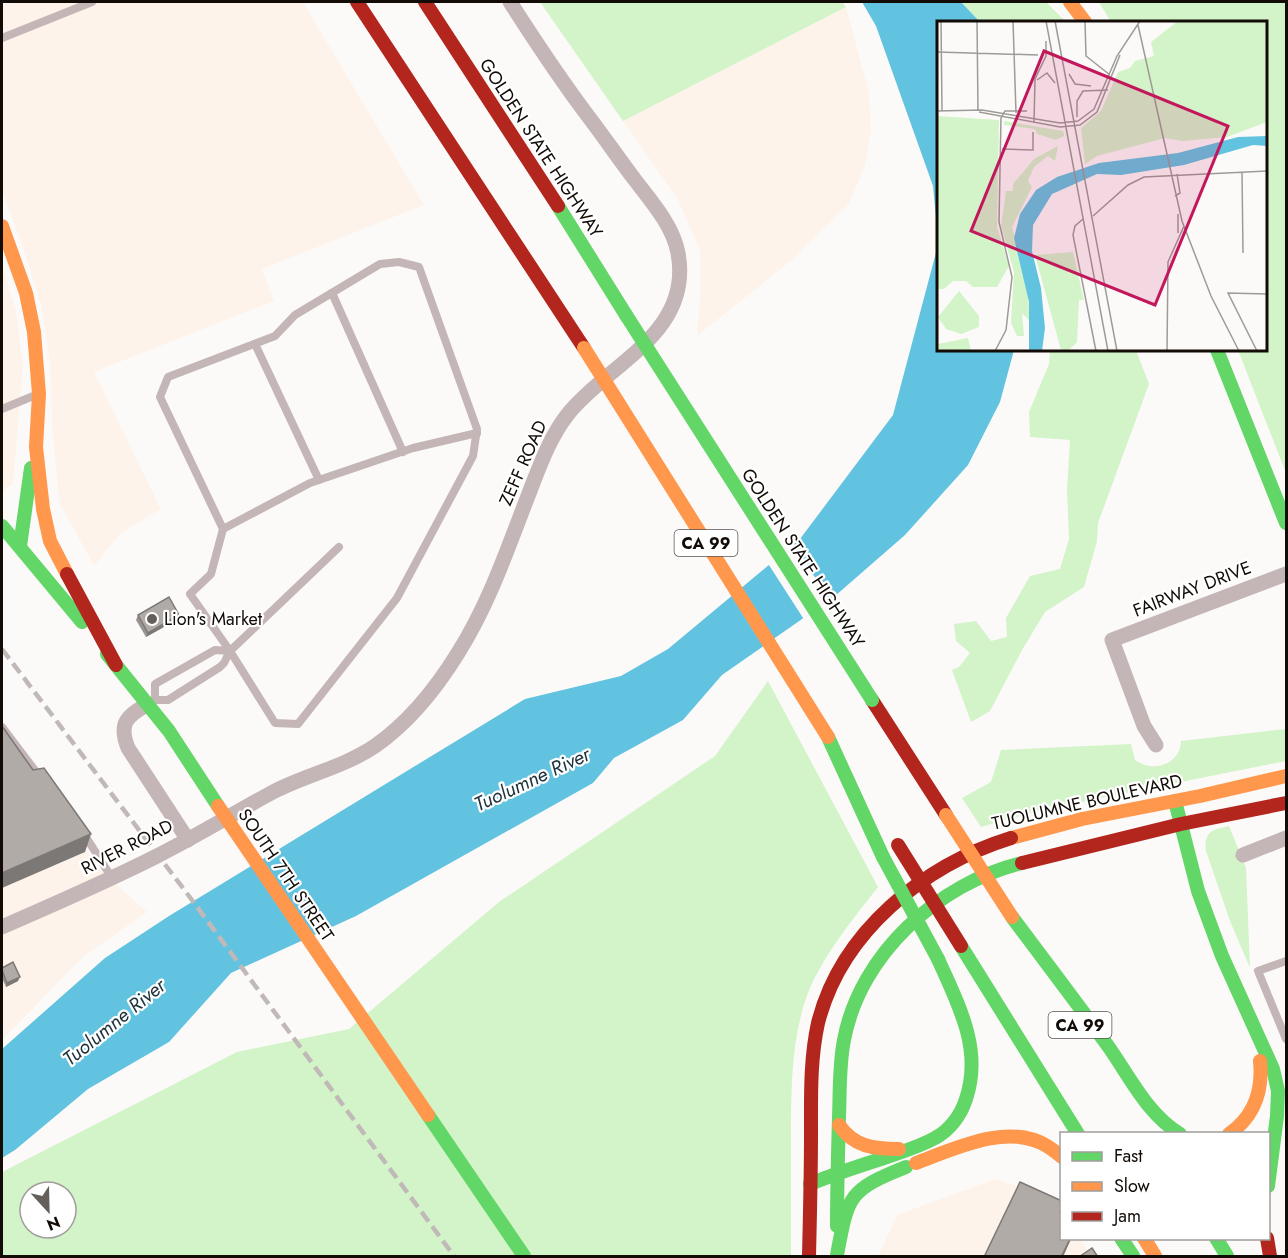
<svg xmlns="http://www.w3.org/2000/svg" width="1288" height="1258" font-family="Jost,sans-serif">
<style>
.built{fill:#fdf3ea}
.green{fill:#d3f3c9;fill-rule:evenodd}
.water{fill:#62c3e0}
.pier{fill:#fcfaf8}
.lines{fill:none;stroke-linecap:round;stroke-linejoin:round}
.lane{stroke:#c4b5b6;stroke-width:8}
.street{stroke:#c4b5b6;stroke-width:15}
.fast{stroke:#63d668;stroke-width:14}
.slow{stroke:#ff974d;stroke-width:14}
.jam{stroke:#b3261e;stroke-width:14}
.rail{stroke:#c0b9b8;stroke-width:4.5;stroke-dasharray:12 6;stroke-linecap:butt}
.fast-bridge{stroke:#63d668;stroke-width:14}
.slow-bridge{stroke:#ff974d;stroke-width:14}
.jam-bridge{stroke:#b3261e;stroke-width:14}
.wall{fill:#989390}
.shaded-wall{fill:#7c7876}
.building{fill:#b1aba8;stroke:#7c7876;stroke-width:1.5}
.poi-dot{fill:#645f5b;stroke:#fff;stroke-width:2}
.labels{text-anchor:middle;stroke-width:4.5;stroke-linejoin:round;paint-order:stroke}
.shield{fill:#fff;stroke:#595451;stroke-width:1.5}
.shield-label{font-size:16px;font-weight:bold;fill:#120b06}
.street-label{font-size:18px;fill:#120b06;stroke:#fff}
.poi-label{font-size:18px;fill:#120b06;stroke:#fff;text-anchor:start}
.water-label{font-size:20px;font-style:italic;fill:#1c313a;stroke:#fff}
.inset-road{fill:none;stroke:#9e9a97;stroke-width:1.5}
.view{fill:#c2185b;fill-opacity:0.15;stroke:#c2185b;stroke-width:3}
.inset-edge{fill:none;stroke:#120b06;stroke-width:3}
</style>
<rect width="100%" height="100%" fill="#fcfaf8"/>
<g class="built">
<polygon points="2,2 303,2 424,205 262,269 274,301 94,372 161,509 121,533 94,566 59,502 52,425 50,362 41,305 24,250 2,191"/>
<polygon points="846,7 869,93 871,131 865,166 849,204 792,260 697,336 700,298 700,250 678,200 623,121"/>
<polygon points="2,266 16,311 23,366 13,484 2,491"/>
<polygon points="2,735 29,769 99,869 147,912 83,957 2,1040"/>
<polygon points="995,1179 1055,1199 1061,1209 1062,1238 1080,1239 1091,1256 878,1256 897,1215"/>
</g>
<g class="green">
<polygon points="540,2 842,2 846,7 623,121"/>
<polygon points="961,2 1046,2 1066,22 980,22"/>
<polygon points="1099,2 1286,2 1286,473 1238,350 1266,350 1266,22 1111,22"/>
<polygon points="1050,350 1136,350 1149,384 1098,523 1097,541 1084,587 1045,612 1022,650 990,711 971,722 952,670 959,667 970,653 956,641 954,624 976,621 991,641 1007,637 1006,618 1030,576 1060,569 1069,539 1067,490 1070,440 1030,437 1029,412 1049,364"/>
<path d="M768,681L878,887C853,919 824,954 808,993C791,1038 791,1091 791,1138C791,1177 791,1217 791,1256H2V1172L237,1052L349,1029L499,902L715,756ZM30,1192H66V1228H30Z"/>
<path d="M1286,729V761L1046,809L981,827L962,798L991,782L1001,750L1131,744L1135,760C1153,773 1180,765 1181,741Z"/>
<path d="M1229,826L1246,868L1250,968L1230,921L1206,851C1204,831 1212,830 1229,826Z"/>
</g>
<g class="water">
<polygon points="862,2 961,2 980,22 938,22 938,238 933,186 876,26"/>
<polygon points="938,245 938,350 1014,350 1000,402 968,465 905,535 835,596 722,675 683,720 614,758 593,783 356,916 231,973 169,1042 88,1089 15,1150 2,1158 2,1049 105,958 169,916 525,699 621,676 668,649 800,539 893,415"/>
</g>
<polygon class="pier" points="792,542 831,602 805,621 767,562"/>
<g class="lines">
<g class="lane">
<polyline points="2,38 92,2"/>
<polygon points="399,262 419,267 477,429 473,456 397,598 298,724 275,723 230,651 190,594 211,574 223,529 160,397 168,377 275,336 295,315 380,264"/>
<polyline points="332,293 403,452"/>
<polyline points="255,344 319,480"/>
<polyline points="2,409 38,394"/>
<polyline points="223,529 310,483 413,448 477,433"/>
<polyline points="155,700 155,684 215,650 230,651"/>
<polyline points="149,704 155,700 168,700 220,667 224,663 230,651 339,547"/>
<polyline points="2,727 40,777"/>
<polyline points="84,834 112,878"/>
<polyline points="1286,961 1258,971 1286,1039"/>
</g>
<g class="street">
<path d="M148,704C127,716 118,723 128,748L188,840"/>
<polyline points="1156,745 1144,726 1112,640 1286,574"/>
<polyline points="1243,855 1286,838"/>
<path d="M2,927C54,904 106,882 157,856C197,836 234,813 273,792C306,775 344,767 375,746C408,723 437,687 458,653C489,604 507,550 528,496C539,468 549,438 568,414C609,363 693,333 678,253C673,226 652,202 635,180C619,159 604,137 588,116C560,79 535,41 510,2"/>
</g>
<g class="fast">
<polyline points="558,206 626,315"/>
<polyline points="1217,350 1286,523"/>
<polyline points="2,526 82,622"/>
<polyline points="20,546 31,468"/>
<polyline points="107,654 169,731 218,806"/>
<polyline points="828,737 883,857"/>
<polyline points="1175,801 1198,891 1222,956 1273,1069 1278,1091 1277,1116 1268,1186"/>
<path d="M1012,917C1044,960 1077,1003 1108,1046C1130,1077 1147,1114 1180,1134"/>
<polyline points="961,946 1078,1134"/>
<path d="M810,1184C834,1174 859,1166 884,1158C901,1152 919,1147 935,1138C950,1130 961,1115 966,1099C983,1049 958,1004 938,959"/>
<path d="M837,1226C837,1190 838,1153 839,1117C840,1091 839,1065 844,1040C860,954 939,883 1022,863"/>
<polyline points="1121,1238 1133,1256"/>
<polyline points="1216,1238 1227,1256"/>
<path d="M837,1255C848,1196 848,1190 906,1167"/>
</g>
<g class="slow">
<polyline points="1070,2 1085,22"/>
<polyline points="2,226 26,293 34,332 39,394 36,447 43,509 50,541 67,574"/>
<polyline points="1011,838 1082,819 1200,796 1286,776"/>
<path d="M839,1125C854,1147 874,1149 899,1149"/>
<path d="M1229,1134C1255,1116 1263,1091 1260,1061"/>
<path d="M916,1163C954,1149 1008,1122 1047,1146C1052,1149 1057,1153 1062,1157"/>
<polyline points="1144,1238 1155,1256"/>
</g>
<g class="jam">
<polyline points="357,2 584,348"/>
<polyline points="425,2 558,206"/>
<polyline points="67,574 116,665"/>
<polyline points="872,700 946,815"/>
<polyline points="1022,863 1181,824 1286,803"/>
<polyline points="1267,1238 1270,1256"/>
<path d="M809,1256C810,1215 811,1174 811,1133C811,1097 810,1059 818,1023C841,932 924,865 1011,838"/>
</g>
<polyline class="rail" points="2,649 195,904 454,1256"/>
<g class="fast-bridge">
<polyline points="626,315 872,700"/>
<polyline points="883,857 938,959"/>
<polyline points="428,1115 524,1256"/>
</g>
<g class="slow-bridge">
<polyline points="584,348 828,737"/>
<polyline points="218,806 428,1115"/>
<polyline points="946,815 1012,917"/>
</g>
<polyline class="jam-bridge" points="898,845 961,946"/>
</g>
<g class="wall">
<polygon points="138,615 178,619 146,637 136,620"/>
<polygon points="2,968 18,981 6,987 2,978"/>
</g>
<g class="shaded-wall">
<polygon points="179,615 178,619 146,637 148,633"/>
<polygon points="91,834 85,852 2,888 2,873"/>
<polygon points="20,977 18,981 6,987 7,983"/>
<polygon points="1070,1239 1071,1239 1063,1257 1061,1257"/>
</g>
<g class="building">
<polygon points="169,597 179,615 148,633 138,615"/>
<polygon points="2,726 33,770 44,768 91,834 2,873"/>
<polygon points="13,962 20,977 7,983 2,970 2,968"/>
<polygon points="1020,1182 1062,1201 1062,1209 1060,1212 1062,1212 1062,1239 1070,1239 1061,1257 984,1257"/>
<polygon points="1092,1248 1098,1257 1079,1257"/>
</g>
<circle class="poi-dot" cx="152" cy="619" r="6"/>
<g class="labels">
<g class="shield">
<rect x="674.5" y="530" width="63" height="26" rx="4.5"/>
<rect x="1048.5" y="1012" width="63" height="26" rx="4.5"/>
</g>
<g class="shield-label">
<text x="706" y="549">CA 99</text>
<text x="1080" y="1031">CA 99</text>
</g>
<g class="street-label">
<text transform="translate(541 148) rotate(57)" y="6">GOLDEN STATE HIGHWAY</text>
<text transform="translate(523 463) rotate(-66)" y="6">ZEFF ROAD</text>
<text transform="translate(803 558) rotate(57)" y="6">GOLDEN STATE HIGHWAY</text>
<text transform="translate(1192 589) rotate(-21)" y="6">FAIRWAY DRIVE</text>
<text transform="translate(1087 802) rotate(-13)" y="6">TUOLUMNE BOULEVARD</text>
<text transform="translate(127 847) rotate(-27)" y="6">RIVER ROAD</text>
<text transform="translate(286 875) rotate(56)" y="6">SOUTH 7TH STREET</text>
</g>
<g class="poi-label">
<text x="164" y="625">Lion's Market</text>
</g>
<g class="water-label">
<text transform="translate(532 779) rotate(-25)" y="7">Tuolumne River</text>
<text transform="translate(114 1022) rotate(-39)" y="7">Tuolumne River</text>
</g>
</g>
<g transform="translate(937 21)">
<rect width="330" height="330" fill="#fcfaf8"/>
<path d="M241,0H330V101L290,116L245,120L228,117L160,135L148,143L144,107L164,90L181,51L193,47L198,40L217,35L214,21ZM0,95L62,99L60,206L72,245L60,266H36L29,260H16L7,268H1ZM67,100L126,110L127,115L119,119L100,113L98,108L67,104ZM121,125L118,140L111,135L97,146L91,160L95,166L75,206L88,253L93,294L92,299L85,292L84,280L87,315H80L74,302L77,251L64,205L69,170H76V163L97,138ZM136,231L147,279H142L140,321L131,330L124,329L98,234ZM22,270L42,295V306L24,313L9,308L1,296ZM31,317L34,330H2L1,323Z" fill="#d3f3c9"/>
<path d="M330,115V125L316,124L247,144L184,154L160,153L115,173L96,204L95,230L104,267L108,307L105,330H92V281L77,217L83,193L99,169L120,156L162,142L241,132L301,116Z" fill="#62c3e0"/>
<path class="inset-road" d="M4,0L5,90M40,0L41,90M76,0L79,92M109,0L171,330M118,0L180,330M148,0L149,35L173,54M201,4L245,200L274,275L302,330M0,31L101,34M132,53L138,63L154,65M100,59L110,52L118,62M0,90L45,89L123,102L141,100L157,88L180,35L203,0M42,91L123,106L143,104L160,91L183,34M140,96V80L146,70L171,69M97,102L98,58L109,35V20M65,128L96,129V111M305,151L306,232M238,175L243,172L240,153M156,195L191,164L207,156L330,150M146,198L138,205L136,214L159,330M241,212V193M58,330L69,309L75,256L62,201L64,97L68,90H90M230,330L231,241L247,205M320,330L291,272L330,273"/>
<path class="view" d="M107,30L291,105L218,284L34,210Z"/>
<rect width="330" height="330" class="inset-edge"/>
</g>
<rect width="1288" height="1258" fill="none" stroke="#120b06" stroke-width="6"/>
<rect x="1060" y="1132" width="210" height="108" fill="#ffffff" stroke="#a09d9b" stroke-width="1.5"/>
<rect x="1072" y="1152" width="30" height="9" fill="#63d668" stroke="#a09d9b" stroke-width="1.5"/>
<text x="1114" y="1162" font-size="18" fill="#120b06">Fast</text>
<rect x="1072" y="1182" width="30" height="9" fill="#ff974d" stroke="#a09d9b" stroke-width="1.5"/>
<text x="1114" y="1192" font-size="18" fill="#120b06">Slow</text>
<rect x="1072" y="1212" width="30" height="9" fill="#b3261e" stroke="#a09d9b" stroke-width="1.5"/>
<text x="1114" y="1222" font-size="18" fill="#120b06">Jam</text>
<g transform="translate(48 1210) rotate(158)"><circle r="28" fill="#ffffff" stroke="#a09d9b" stroke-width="1.5"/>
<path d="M0-4.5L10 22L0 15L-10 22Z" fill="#645f5b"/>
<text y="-9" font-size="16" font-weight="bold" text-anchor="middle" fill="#120b06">N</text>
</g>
</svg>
